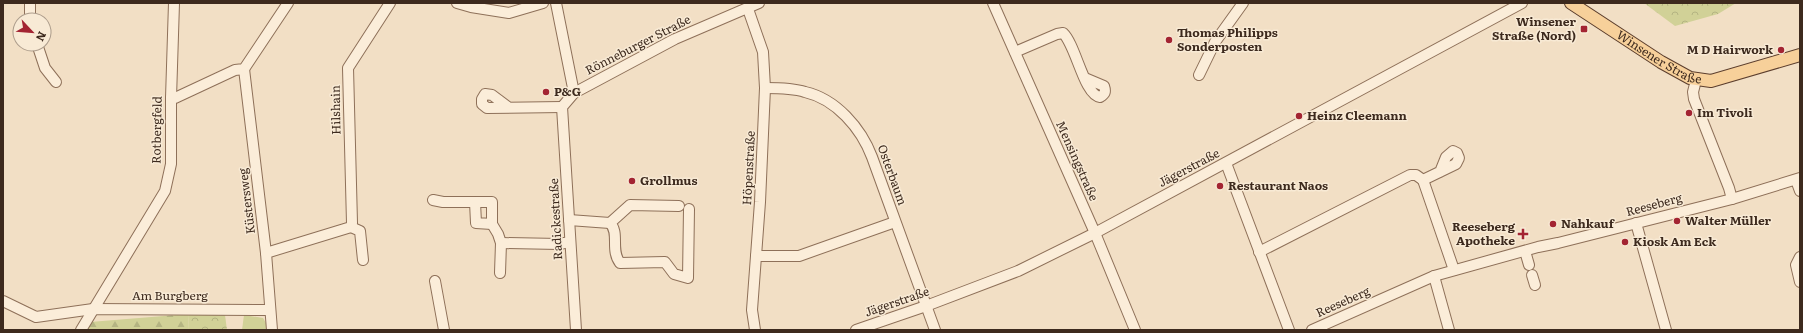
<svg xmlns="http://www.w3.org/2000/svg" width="1803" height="333" font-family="Literata,serif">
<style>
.forest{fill:url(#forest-firs)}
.park{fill:url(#park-crowns)}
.pitch{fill:#d1d197}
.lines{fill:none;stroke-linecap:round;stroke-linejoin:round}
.minor-casing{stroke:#8e7059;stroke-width:12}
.major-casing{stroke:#5c3e2d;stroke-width:14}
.minor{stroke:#fbedd9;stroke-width:10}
.major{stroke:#f7d09a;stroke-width:12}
.poi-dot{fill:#a32432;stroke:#f8ead5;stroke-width:1.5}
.labels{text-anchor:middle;stroke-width:3;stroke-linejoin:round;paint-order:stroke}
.poi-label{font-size:12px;font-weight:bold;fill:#3d2a1e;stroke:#f8ead5;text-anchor:start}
.street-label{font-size:12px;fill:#3d2a1e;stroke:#f8ead5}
</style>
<defs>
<pattern id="forest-firs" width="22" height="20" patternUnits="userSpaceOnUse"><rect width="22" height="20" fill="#d1d197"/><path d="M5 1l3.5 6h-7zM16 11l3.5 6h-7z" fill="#b4b482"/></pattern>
<pattern id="park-crowns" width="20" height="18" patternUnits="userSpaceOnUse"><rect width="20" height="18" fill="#d1d197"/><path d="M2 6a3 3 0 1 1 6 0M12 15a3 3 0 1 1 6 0" fill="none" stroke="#b4b482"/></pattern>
</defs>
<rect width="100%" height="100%" fill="#f2dfc5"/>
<polygon class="forest" points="188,314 189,330 85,330 90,322"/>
<g class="park">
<polygon points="1644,3 1736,3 1718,14 1675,26"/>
<polygon points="188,314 225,315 227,330 189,330"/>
</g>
<polygon class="pitch" points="244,315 263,318 266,323 267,330 242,330"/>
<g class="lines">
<g class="minor-casing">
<g id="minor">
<polyline points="30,3 30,20"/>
<polyline points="457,3 471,7 509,13 543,3"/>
<polyline points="556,3 574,93 562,107 576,330"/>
<polyline points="993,3 1095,233 1135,330"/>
<polyline points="748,9 763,52 765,88 760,202 752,310 755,330"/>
<polyline points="37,44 45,68 56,82"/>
<path d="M1015,52L1057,34L1063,33C1076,45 1084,95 1100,97C1105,94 1106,92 1104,86L1085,78"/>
<polyline points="244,69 266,253 272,330"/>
<polyline points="1199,75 1215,42 1243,3"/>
<polyline points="1696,80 1693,92 1694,99 1729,188 1732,199"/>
<path d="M765,88C778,88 793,88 805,92C836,99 861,128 872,157L935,330"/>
<polyline points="574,93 675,39 759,3"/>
<polyline points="171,98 175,98 235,70 244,69 288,3"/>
<polyline points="508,107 492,95 485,94 482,99 482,104 487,108 562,107"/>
<polyline points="1226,163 1289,330"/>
<polyline points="1423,180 1454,270"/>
<polyline points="1423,180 1456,164 1459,158 1457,153 1453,151 1446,157 1440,172"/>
<polyline points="1796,180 1800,191"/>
<polyline points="433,200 443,202 492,202 492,224 498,234 501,243 500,273"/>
<polyline points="475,202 476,223 492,224"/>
<path d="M679,206L630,205L610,223C620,233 610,250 620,263L665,262L674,274L688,278L689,209"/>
<polyline points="569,220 610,223"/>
<polyline points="1636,223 1666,330"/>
<polyline points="351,227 360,231 363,260"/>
<polyline points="501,243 559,244 570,242"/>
<polyline points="1525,251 1529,265"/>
<polyline points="1259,252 1410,175 1416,175 1423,180"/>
<polyline points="266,253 351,227 352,223 348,68 390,3"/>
<polyline points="756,256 799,256 895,222"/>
<polyline points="1800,257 1796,265 1800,282"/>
<polyline points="1532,275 1535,285"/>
<polyline points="1434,276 1449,330"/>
<polyline points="435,281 444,330"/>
<polyline points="3,301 36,317 93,309 270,310"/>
<polyline points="81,330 165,191 171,164 171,98 174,3"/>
<polyline points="856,330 926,306 1018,271 1095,233 1522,3"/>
<polyline points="1312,330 1434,276 1538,247 1558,243 1732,199 1800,178"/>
</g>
</g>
<g class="major-casing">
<g id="major">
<path id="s1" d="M1571,3L1661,62L1690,78L1711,81L1800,55"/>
</g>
</g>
<use href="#minor" class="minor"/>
<use href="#major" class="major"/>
</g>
<g class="poi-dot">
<rect x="1580" y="25" width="8" height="8" rx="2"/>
<circle cx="1169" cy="40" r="4"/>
<circle cx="1781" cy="50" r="4"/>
<circle cx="546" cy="92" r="4"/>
<circle cx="1689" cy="113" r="4"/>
<circle cx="1299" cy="116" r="4"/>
<circle cx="632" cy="181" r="4"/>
<circle cx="1220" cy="186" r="4"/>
<circle cx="1677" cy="221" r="4"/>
<circle cx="1553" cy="224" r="4"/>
<path d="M1521 228h4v4h4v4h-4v4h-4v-4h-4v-4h4z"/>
<circle cx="1625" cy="242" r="4"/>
</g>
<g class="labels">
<g class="poi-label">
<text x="1576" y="26" text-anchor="end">Winsener<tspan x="1576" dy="14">Straße (Nord)</tspan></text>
<text x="1177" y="37">Thomas Philipps<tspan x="1177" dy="14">Sonderposten</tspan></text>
<text x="1773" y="54" text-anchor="end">M D Hairwork</text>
<text x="554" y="96">P&amp;G</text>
<text x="1697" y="117">Im Tivoli</text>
<text x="1307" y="120">Heinz Cleemann</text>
<text x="640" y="185">Grollmus</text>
<text x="1228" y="190">Restaurant Naos</text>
<text x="1685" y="225">Walter Müller</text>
<text x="1561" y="228">Nahkauf</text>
<text x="1515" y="231" text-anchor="end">Reeseberg<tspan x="1515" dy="14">Apotheke</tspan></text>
<text x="1633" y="246">Kiosk Am Eck</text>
</g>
<g class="street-label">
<text transform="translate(638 45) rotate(-27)" y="4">Rönneburger Straße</text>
<text dy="4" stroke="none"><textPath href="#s1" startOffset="104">Winsener Straße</textPath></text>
<text transform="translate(336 110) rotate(-91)" y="4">Hilshain</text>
<text transform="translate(157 130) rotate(-89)" y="4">Rotbergfeld</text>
<text transform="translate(1077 161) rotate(66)" y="4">Mensingstraße</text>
<text transform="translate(749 168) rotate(-87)" y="4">Höpenstraße</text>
<text transform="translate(1189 168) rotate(-28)" y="4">Jägerstraße</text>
<text transform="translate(892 175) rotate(70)" y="4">Osterbaum</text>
<text transform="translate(247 201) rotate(-97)" y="4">Küstersweg</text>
<text transform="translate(1654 205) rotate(-15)" y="4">Reeseberg</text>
<text transform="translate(556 219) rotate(-93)" y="4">Radickestraße</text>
<text x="170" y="300">Am Burgberg</text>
<text transform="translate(897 302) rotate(-19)" y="4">Jägerstraße</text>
<text transform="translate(1343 302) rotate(-24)" y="4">Reeseberg</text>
</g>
</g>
<rect width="1803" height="333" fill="none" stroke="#3d2a1e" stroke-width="8"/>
<g transform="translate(32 32) rotate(116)"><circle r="19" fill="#f8ead5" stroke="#ad9d8c"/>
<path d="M0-3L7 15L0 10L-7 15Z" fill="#a32432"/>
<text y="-6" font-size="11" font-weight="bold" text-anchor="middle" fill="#3d2a1e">N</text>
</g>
</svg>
